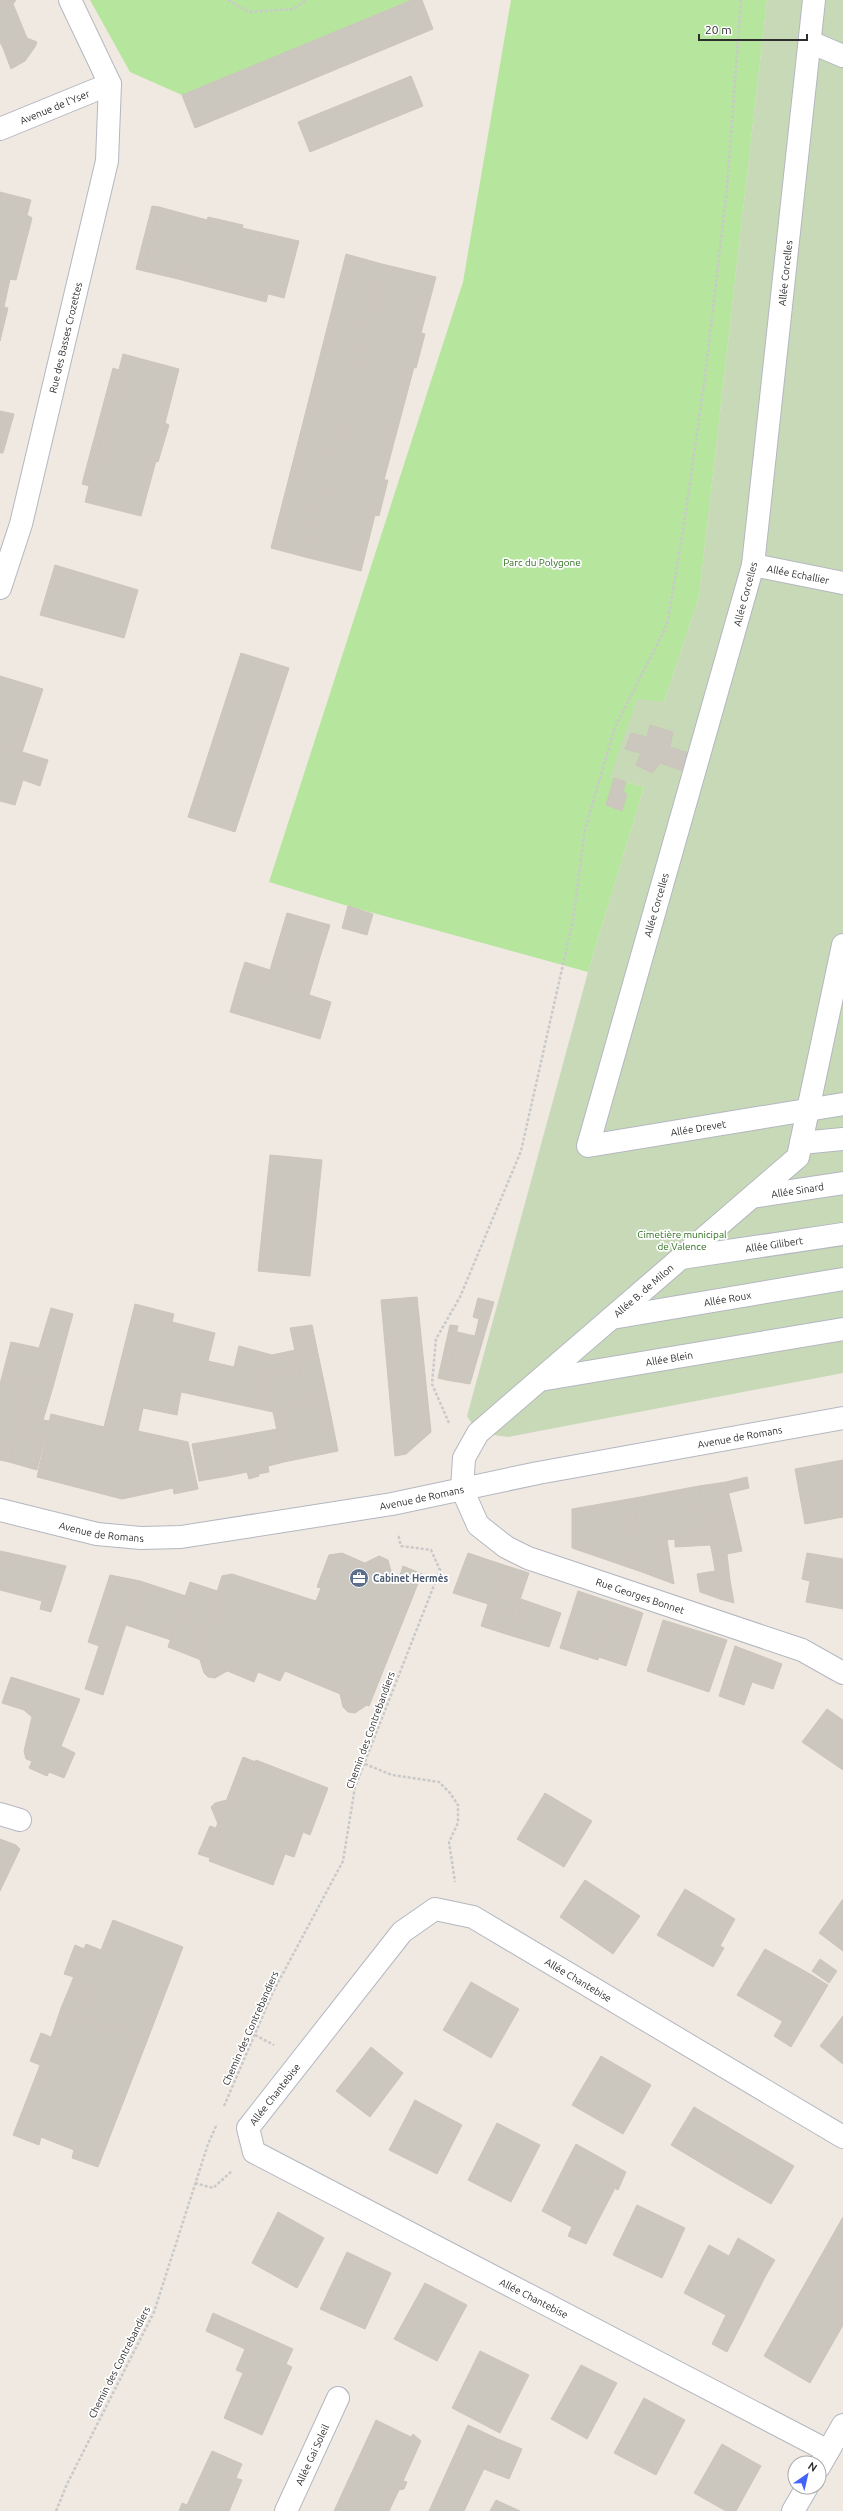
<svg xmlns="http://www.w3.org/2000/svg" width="843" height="2511" font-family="Ubuntu,sans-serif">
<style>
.green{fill:#b6e59e}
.cemetery{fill:#c8d9b8}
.building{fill:#cbc7bf;stroke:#cbc5ba}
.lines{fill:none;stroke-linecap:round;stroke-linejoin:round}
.street-casing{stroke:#b4b7c1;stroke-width:24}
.secondary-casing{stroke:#b4b7c1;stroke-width:24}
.path{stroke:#c9c9c9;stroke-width:2.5;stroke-dasharray:3 2;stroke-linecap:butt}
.street{stroke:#fff;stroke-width:22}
.secondary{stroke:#fff;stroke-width:22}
.labels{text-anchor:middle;stroke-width:3.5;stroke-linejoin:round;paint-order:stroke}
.street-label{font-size:10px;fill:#2e2e2e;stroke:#fff}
.park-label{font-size:10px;fill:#2c6e1b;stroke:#fff}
.service-label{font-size:10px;font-weight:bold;fill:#4e5e75;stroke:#fff;text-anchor:start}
</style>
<rect width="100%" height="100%" fill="#efe9e1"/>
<g class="green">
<polygon points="90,0 412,0 182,95 130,72"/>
<polygon points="511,0 767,0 699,597 664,702 610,777 644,787 588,972 348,906 269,882 463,282"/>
</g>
<polygon class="cemetery" points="767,0 843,0 843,1373 508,1437 478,1433 467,1416 588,972 644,787 610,777 637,699 664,702 699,597"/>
<g class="building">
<polygon points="0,0 16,0 13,4 0,10"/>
<polygon points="412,0 422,0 433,29 195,128 182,95"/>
<polygon points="13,4 27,38 3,48 0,42 0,10"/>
<polygon points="27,38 37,42 35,47 25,61 11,69 3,48"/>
<polygon points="411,76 423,106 310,152 298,122"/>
<polygon points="0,192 31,200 27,215 32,218 16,280 10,279 4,307 8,308 0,341"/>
<polygon points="152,206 159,207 144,271 136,269"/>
<polygon points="159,207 207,220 208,217 243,225 242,228 299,241 284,298 177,270 174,278 144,271"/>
<polygon points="346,254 382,264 305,557 271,548"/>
<polygon points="382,264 436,277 421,333 425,334 416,368 414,367 384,480 388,480 379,516 375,515 361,571 305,557"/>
<polygon points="177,270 268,294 266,302 174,278"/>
<polygon points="123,354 179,369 165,423 169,425 158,462 156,461 141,516 85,502"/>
<polygon points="113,368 119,370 89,486 82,484"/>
<polygon points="0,411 14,414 3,453 0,453"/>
<polygon points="55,565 138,590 124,638 40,615"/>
<polygon points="241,653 289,668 235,832 188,817"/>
<polygon points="0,676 43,689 22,752 0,745"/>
<polygon points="650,725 673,732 670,747 689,753 689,773 660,763 652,773 636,765 641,753 625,749 631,733 647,737"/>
<polygon points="0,745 48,760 40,786 23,780 15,805 0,801"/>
<polygon points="614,778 626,782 623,791 627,794 622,811 606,805"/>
<polygon points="348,906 373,914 367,935 342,928"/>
<polygon points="287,913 330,925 320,957 315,955 311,968 301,965 300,971 272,963"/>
<polygon points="315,955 320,957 315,975 300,971 301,965 311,968"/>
<polygon points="245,962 270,970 267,982 241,974"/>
<polygon points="272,963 300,971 294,990 331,1002 320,1039 230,1012 241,974 267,982"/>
<polygon points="300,971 315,975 309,995 294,990"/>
<polygon points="270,1155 322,1160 310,1276 258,1271"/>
<polygon points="417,1297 431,1432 406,1454 395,1456 381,1300"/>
<polygon points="478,1298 494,1302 470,1384 446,1380 457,1332 475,1336 479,1319 473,1317"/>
<polygon points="135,1304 174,1314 172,1322 215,1333 208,1361 234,1367 239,1346 272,1355 295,1350 299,1367 265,1375 273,1412 181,1392 177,1415 143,1408 138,1431 188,1442 198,1489 174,1494 173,1488 122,1499 37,1477 51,1414 104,1427"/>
<polygon points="51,1308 73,1314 53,1387 26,1379 16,1412 24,1415 9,1462 0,1460 0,1384 11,1342 39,1348"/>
<polygon points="312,1325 328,1401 307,1405 290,1328"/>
<polygon points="450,1325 458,1326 446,1380 438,1378"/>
<polygon points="299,1367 307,1405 273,1412 265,1375"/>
<polygon points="26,1379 53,1387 43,1420 49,1421 37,1470 9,1462 24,1415 16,1412"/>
<polygon points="328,1401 338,1451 284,1462 273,1412"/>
<polygon points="277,1429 284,1462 268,1466 269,1472 258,1474 250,1434"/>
<polygon points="250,1434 259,1476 249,1479 247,1472 228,1476 222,1439"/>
<polygon points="222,1439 228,1476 199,1481 192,1444"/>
<polygon points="843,1460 843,1517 805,1524 795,1469"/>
<polygon points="747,1477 749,1488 729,1493 726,1482"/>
<polygon points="726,1482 735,1520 721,1524 727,1554 713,1558 699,1486"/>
<polygon points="699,1486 708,1535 667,1540 674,1584 639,1571 635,1498"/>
<polygon points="635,1498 639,1571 572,1548 572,1509"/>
<polygon points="735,1520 742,1551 727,1554 721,1524"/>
<polygon points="708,1535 710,1545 675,1547 675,1538"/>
<polygon points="0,1551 5,1552 0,1568"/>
<polygon points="5,1552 66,1566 51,1612 40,1609 42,1601 0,1590 0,1568"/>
<polygon points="342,1553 417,1586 369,1706 285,1671 280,1681 258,1672 254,1682 196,1658 222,1576 232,1574 316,1601 321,1588 317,1587 329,1555"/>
<polygon points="468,1553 507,1566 494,1606 515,1614 509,1635 481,1626 488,1604 453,1593"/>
<polygon points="807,1553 843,1559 843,1609 806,1602 810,1581 802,1579"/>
<polygon points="727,1554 730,1580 734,1603 720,1599 713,1558"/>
<polygon points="379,1556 388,1560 392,1575 365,1563"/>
<polygon points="403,1566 422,1574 417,1586 399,1578"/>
<polygon points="507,1566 529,1573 515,1614 494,1606"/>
<polygon points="715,1571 720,1599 700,1592 697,1574"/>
<polygon points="110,1575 140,1581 117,1652 88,1642"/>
<polygon points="140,1581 186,1596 171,1640 126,1625"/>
<polygon points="190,1582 217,1591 196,1658 168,1647"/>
<polygon points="578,1591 617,1604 598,1660 560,1648"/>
<polygon points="521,1599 561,1613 549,1647 509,1635"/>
<polygon points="617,1604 643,1613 626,1666 599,1657"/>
<polygon points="663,1620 727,1640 709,1692 647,1671"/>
<polygon points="99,1646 117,1652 103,1695 85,1689"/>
<polygon points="735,1646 782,1664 773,1689 752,1682 744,1705 719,1696"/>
<polygon points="200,1660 227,1671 215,1678 208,1677 204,1673"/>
<polygon points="11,1677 80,1699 61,1746 75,1753 64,1778 49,1772 47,1776 29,1768 32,1761 26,1759 24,1751 32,1717 24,1710 2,1703"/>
<polygon points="340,1694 367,1705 355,1713 348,1712 343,1707"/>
<polygon points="827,1709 843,1720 843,1770 802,1742"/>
<polygon points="243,1757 256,1762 247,1783 235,1778"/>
<polygon points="256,1760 328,1788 310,1835 303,1832 294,1857 285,1854 273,1885 209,1861 221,1830 216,1828 235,1778 247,1783"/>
<polygon points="545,1793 592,1821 564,1867 517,1839"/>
<polygon points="227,1800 218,1824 211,1807 215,1803"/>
<polygon points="210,1826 221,1830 210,1858 198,1854"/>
<polygon points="0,1839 16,1845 20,1849 0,1891"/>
<polygon points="585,1880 640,1916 613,1954 560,1917"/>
<polygon points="685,1889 735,1919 720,1946 724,1948 713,1967 657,1935"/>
<polygon points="843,1899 843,1951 819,1933"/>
<polygon points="113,1920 183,1947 147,2041 76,2014 85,1990 71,1984 84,1949 86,1944 101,1950"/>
<polygon points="75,1945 84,1949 74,1977 64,1974"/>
<polygon points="765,1949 810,1974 782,2021 737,1995"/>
<polygon points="820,1959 837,1971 829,1983 812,1971"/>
<polygon points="810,1974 828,1985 791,2047 774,2036"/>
<polygon points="471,1982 519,2009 491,2058 443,2030"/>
<polygon points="71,1984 85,1990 76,2014 61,2008"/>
<polygon points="61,2008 76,2014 67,2037 53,2032"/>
<polygon points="76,2014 147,2041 98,2167 72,2158 74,2150 41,2137 39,2145 13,2135 53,2032 67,2037"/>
<polygon points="843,2016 843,2064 820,2046"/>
<polygon points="41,2033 51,2037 40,2065 30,2061"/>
<polygon points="371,2047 403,2073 370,2117 336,2091"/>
<polygon points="601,2056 651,2085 623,2134 572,2105"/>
<polygon points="415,2100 462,2125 437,2174 389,2150"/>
<polygon points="694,2107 743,2136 721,2175 671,2145"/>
<polygon points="497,2123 540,2145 511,2202 468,2180"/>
<polygon points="743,2136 794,2166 771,2204 721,2175"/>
<polygon points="576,2144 626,2172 618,2190 566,2163"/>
<polygon points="566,2163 615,2188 586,2244 568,2236 572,2227 542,2211"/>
<polygon points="637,2205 685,2228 662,2278 613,2255"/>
<polygon points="278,2212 324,2238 297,2288 252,2263"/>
<polygon points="843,2217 843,2325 810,2383 764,2356"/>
<polygon points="738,2238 775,2260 766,2275 755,2270 731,2317 742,2323 727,2352 712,2344 726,2315 684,2293 709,2245 729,2256"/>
<polygon points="347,2252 391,2273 365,2329 320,2309"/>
<polygon points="755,2270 766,2275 742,2323 731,2317"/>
<polygon points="425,2283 467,2305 437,2361 394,2339"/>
<polygon points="213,2313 293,2349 286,2364 292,2367 262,2435 224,2418 243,2373 236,2370 245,2349 206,2331"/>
<polygon points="480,2351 529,2375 500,2433 452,2408"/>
<polygon points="581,2365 617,2383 587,2439 551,2419"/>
<polygon points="644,2398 685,2420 656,2475 614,2453"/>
<polygon points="376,2420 411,2437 413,2434 421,2441 403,2481 407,2482 404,2489 399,2490 389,2511 334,2511"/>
<polygon points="468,2425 498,2439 464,2511 429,2511"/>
<polygon points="498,2439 522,2449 509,2479 484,2469"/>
<polygon points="722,2444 761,2466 736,2511 726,2511 694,2493"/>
<polygon points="212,2451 242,2464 236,2478 242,2480 229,2511 179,2511 182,2503 187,2505"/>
<polygon points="496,2500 520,2511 490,2511"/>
</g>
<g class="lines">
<g class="street-casing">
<g id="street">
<path id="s1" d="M814,0L753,565L588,1146L843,1104"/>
<polyline points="810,42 843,56"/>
<path id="s2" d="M0,129L110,84"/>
<path id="s3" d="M753,565L843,583"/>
<path id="s4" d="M0,588L21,524L107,161L110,84L70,0"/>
<polyline points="801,1143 843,1139"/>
<path id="s5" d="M752,1197L843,1183"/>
<path id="s6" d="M681,1258L843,1234"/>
<path id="s7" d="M612,1318L843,1279"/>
<path id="s8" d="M540,1380L843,1329"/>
<path id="s9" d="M462,1489L464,1458L478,1433L798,1157L843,945"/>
<polyline points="0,1814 20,1820"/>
<path id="s10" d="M828,2451L254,2152L248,2128L402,1932L435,1909L473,1917L843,2137"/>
<polyline points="819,2467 843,2425"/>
<path id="s11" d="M286,2511L338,2398"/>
<polyline points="793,2511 807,2487"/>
</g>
</g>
<g class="secondary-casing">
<g id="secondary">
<path id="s12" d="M462,1489L478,1525L506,1547L528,1558L802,1650L843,1673"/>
<path id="s13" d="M0,1510L97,1534L141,1538L181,1537L392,1504L538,1473L843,1418"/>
</g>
</g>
<g class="path">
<polyline points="228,0 249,12 294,9 306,0"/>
<polyline points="449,1423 432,1384 436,1339 460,1297 521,1151 573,920 585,829 615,727 667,625 683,531 705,377 727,189 741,0"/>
<polyline points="365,1764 392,1775 439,1782 450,1793 458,1805 458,1823 449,1842 455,1882"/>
<polyline points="255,2035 274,2045"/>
<polyline points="224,2106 273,1992 343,1861 355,1787 440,1570 431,1550 401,1546 398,1534"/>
<polyline points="195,2183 213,2188 232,2171"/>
<polyline points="56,2511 67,2484 154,2312 208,2144 217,2124"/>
</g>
<use href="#street" class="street"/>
<use href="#secondary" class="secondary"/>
</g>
<defs>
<g id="office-disc" transform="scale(1)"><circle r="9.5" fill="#5c6f8a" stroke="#fff"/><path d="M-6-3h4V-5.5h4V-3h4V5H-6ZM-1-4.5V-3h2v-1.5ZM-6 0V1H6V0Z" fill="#fff"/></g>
</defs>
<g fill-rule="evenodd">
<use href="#office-disc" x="359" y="1578"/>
</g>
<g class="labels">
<g class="street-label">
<text dy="4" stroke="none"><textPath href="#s2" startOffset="59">Avenue de l'Yser</textPath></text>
<text transform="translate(785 273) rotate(-84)" y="4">Allée Corcelles</text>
<text dy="4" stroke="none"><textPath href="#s4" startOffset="259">Rue des Basses Crozettes</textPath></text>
<text dy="4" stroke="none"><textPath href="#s3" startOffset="46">Allée Echallier</textPath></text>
<text transform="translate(745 594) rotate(-75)" y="4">Allée Corcelles</text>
<text transform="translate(656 905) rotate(-74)" y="4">Allée Corcelles</text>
<text dy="4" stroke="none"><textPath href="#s1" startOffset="1284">Allée Drevet</textPath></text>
<text dy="4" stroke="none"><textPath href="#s5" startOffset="46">Allée Sinard</textPath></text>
<text dy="4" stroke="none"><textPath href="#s6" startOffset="94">Allée Gilibert</textPath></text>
<text dy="4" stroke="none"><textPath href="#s9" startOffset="278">Allée B. de Milon</textPath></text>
<text dy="4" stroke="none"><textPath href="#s7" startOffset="117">Allée Roux</textPath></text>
<text dy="4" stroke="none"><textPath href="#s8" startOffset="131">Allée Blein</textPath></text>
<text dy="4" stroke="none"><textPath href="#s13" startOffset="752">Avenue de Romans</textPath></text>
<text dy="4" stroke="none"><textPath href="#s13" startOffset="428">Avenue de Romans</textPath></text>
<text dy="4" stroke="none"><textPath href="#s13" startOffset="104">Avenue de Romans</textPath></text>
<text dy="4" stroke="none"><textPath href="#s12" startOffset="218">Rue Georges Bonnet</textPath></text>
<text transform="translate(370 1730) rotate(-70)" y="4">Chemin des Contrebandiers</text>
<text dy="4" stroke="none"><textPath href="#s10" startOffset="1123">Allée Chantebise</textPath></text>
<text transform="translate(250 2028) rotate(-66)" y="4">Chemin des Contrebandiers</text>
<text dy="4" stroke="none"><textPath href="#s10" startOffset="715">Allée Chantebise</textPath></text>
<text transform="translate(534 2298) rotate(27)" y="4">Allée Chantebise</text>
<text transform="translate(119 2362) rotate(-63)" y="4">Chemin des Contrebandiers</text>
<text dy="4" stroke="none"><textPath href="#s11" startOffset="62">Allée Gai Soleil</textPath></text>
</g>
<g class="park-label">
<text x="542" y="566">Parc du Polygone</text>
<text x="682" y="1238">Cimetière municipal<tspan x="682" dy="12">de Valence</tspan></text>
</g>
<g class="service-label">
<text x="373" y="1582">Cabinet Hermès</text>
</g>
</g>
<g transform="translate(807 2475) rotate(34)"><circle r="19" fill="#ffffff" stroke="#ababab"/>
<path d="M0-3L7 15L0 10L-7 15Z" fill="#4264fb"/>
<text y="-6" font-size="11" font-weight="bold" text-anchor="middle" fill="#2e2e2e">N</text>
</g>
<path d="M699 34v6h108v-6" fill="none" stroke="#2e2e2e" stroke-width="2"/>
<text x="705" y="34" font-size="12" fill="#2e2e2e" stroke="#ffffff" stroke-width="3" paint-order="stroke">20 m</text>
</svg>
